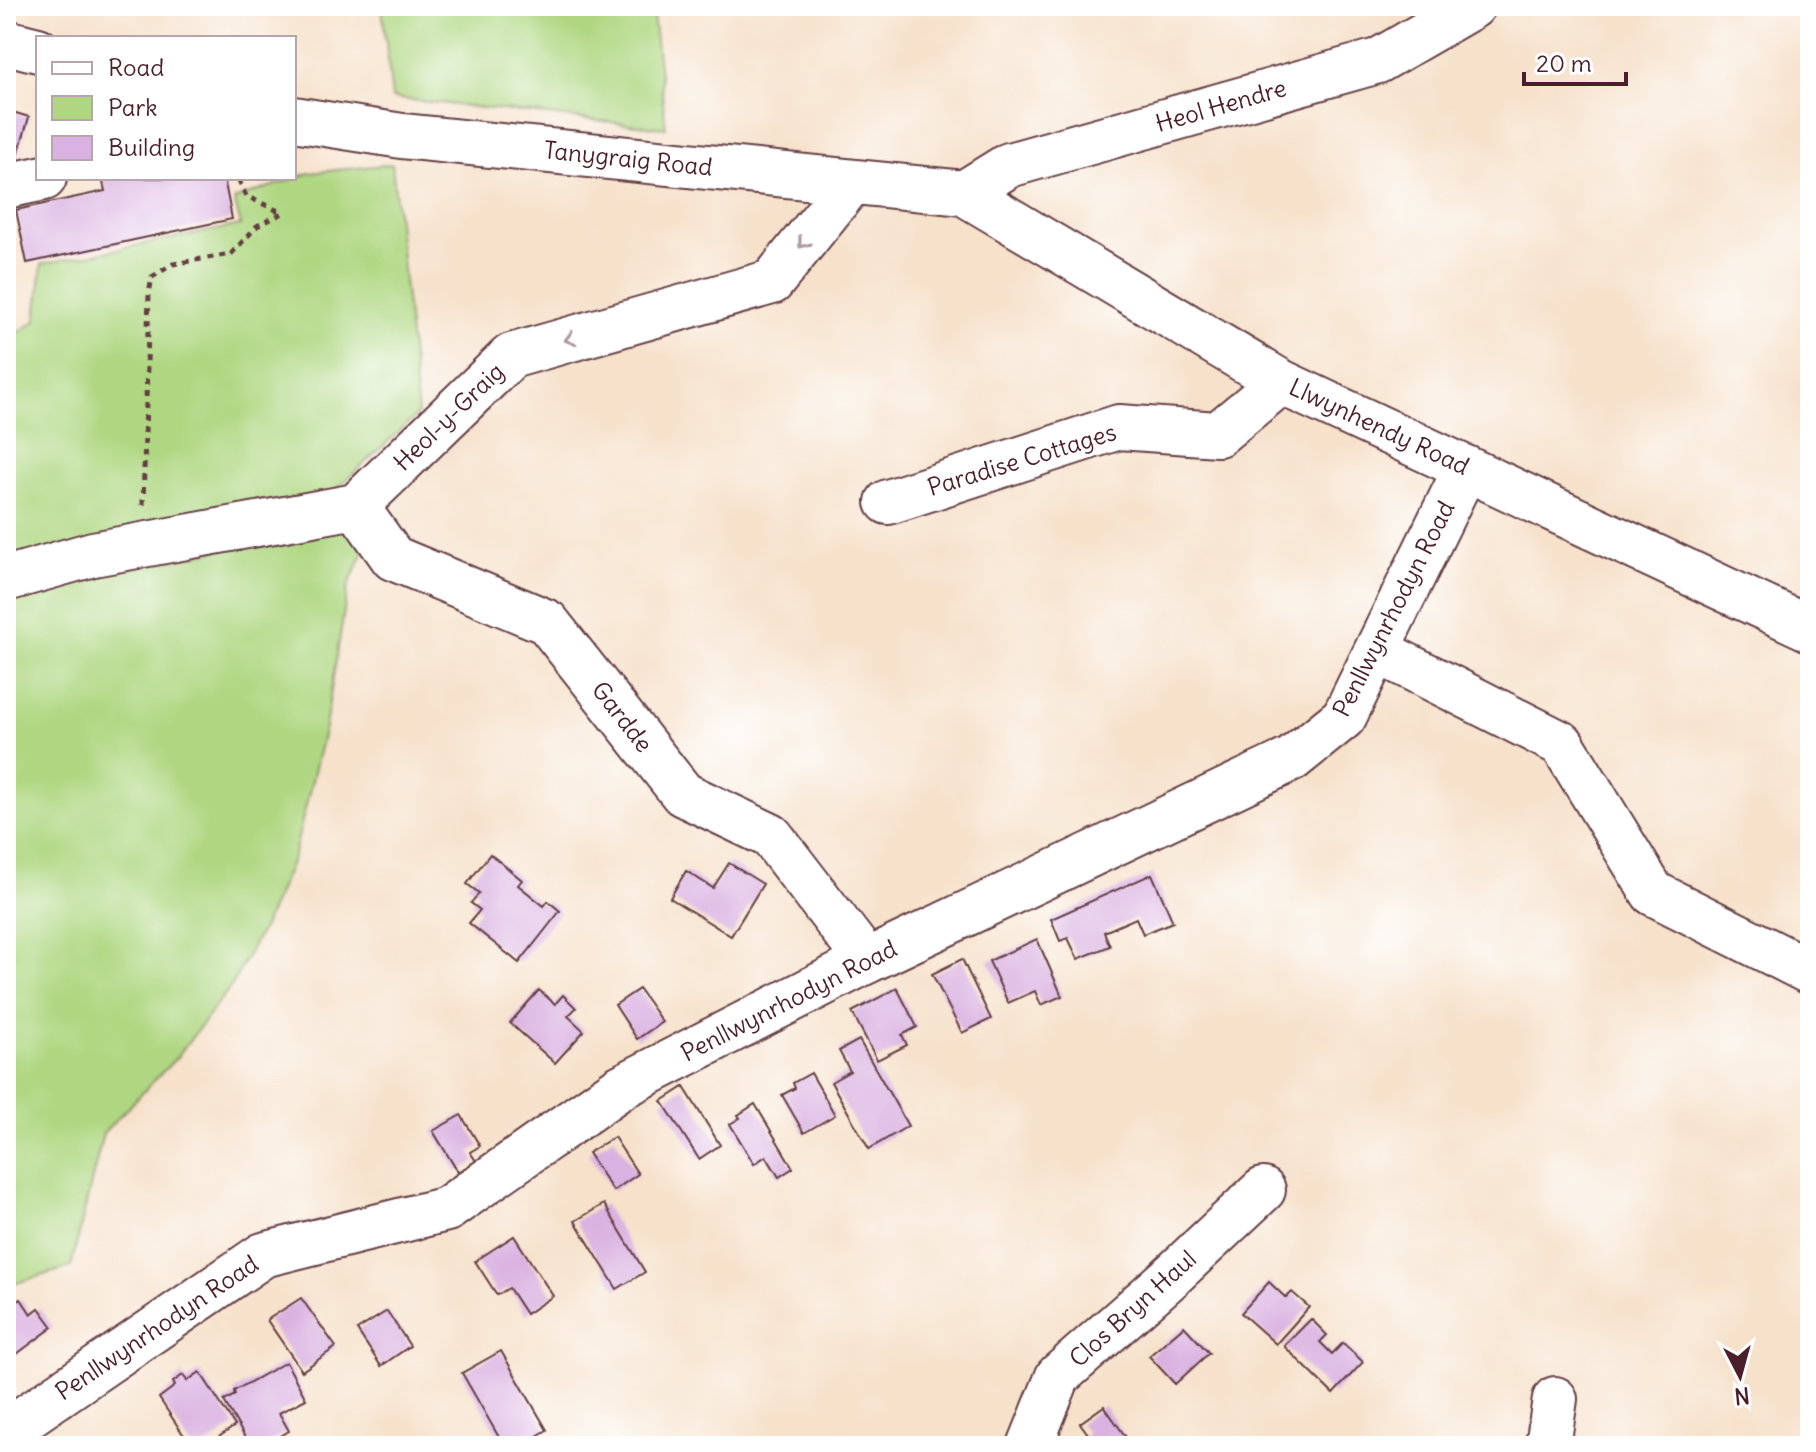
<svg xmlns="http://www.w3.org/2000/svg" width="1816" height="1452" font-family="Delius,sans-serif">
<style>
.green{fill:#afd781;stroke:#7c7b56;stroke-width:2}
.building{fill:#dab2e1}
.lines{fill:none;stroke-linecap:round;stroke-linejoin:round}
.minor-casing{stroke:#643c43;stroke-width:48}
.major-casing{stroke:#643c43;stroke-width:48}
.path{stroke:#643c43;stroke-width:5;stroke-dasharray:6 6;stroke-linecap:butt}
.minor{stroke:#fff;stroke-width:44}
.major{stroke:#fff;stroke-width:44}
.oneway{stroke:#ae9aa0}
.labels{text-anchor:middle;stroke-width:6;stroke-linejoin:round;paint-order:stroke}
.street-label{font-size:24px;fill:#4a1f2b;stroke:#fff}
</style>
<rect width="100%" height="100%" fill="#fff"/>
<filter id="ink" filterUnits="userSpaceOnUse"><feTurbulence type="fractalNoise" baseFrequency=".0125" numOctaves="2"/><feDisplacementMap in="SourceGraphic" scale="16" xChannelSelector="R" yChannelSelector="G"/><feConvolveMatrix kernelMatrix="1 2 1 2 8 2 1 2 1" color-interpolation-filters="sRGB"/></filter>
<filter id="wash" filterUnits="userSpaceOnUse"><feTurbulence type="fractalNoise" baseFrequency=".006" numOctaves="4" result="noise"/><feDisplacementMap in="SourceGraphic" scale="32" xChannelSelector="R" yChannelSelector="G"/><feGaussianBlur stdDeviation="1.8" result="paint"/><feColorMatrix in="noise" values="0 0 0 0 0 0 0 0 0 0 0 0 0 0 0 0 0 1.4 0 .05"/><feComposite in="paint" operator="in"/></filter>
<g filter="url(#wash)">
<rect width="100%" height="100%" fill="#f6e1ca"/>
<g class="green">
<polygon points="382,6 652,6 666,128 392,98"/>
<polygon points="392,164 418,414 334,491 6,563 6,340 36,321 42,264 241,225 234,200 309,173"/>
<polygon points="350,522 369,541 348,586 325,727 293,858 265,923 231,986 176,1058 103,1133 71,1267 6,1286 6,595"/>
</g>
<g id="blocks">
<g class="building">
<polygon points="6,110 29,117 12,175 6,174"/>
<polygon points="102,178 224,178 232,219 27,263 16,210 105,191"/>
<polygon points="490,854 522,880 518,885 544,906 548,901 560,911 519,963 469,923 480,910 471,903 479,893 467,884"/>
<polygon points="729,863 763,884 731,936 670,898 686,871 713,888"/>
<polygon points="1152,874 1173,922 1143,934 1136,918 1104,932 1110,946 1078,959 1068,938 1060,941 1051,919"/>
<polygon points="1037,939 1062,996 1041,1005 1035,991 1008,1003 989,961"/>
<polygon points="962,959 991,1019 962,1033 932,974"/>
<polygon points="897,988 917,1027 902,1035 907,1045 877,1060 852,1012"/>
<polygon points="639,989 662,1022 637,1039 615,1005"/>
<polygon points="539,990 555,1004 563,995 576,1008 568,1016 584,1031 555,1063 510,1023"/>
<polygon points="859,1040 908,1126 869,1149 831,1082 850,1071 839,1051"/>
<polygon points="811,1073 835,1115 804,1133 782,1095 795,1088 793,1083"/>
<polygon points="684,1087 720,1145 699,1159 662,1101"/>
<polygon points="755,1104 793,1168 779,1177 766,1156 754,1164 730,1124 740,1118 738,1115"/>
<polygon points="461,1115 480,1146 470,1152 476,1161 458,1172 433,1131"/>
<polygon points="614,1137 638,1174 613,1191 588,1153"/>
<polygon points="604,1204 645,1272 617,1289 575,1221"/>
<polygon points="514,1236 553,1296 526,1314 509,1288 497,1295 475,1261"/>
<polygon points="1269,1282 1286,1298 1292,1292 1309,1307 1276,1344 1241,1313"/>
<polygon points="301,1298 336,1347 302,1371 267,1320"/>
<polygon points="21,1299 31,1314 39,1308 53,1327 6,1362 6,1310"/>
<polygon points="387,1311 410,1346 381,1366 357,1330"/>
<polygon points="1311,1319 1327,1335 1320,1342 1332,1354 1343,1343 1363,1362 1333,1394 1284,1346"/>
<polygon points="1184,1326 1209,1353 1175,1384 1149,1356"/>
<polygon points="501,1351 547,1430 520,1446 504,1446 462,1373"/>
<polygon points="286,1362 306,1399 279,1413 289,1431 263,1446 250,1446 224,1401 235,1395 234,1391"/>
<polygon points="200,1372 235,1426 205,1446 191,1446 159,1398 175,1386 173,1382 183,1375 187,1381"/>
<polygon points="1104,1406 1130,1443 1126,1446 1070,1446 1088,1434 1080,1423"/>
</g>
</g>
</g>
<g filter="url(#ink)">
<use href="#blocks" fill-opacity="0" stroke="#643c43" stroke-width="2"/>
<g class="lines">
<g class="minor-casing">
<g id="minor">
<polyline points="6,186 44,178"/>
<polyline points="964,193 1009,165 1378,61 1473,6"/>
<polyline points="888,502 1119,427 1218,434 1281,382"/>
<polyline points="356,506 393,558 547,622 683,794 771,836 867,961"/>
<polyline points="6,579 93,554 356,506 511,356 772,282 852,182"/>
<polyline points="1378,651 1562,744 1653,893 1810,972"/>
<polyline points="6,1431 263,1255 447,1209 621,1087 867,961 1292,759 1344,717 1466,468"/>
<polyline points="1030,1446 1058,1376 1166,1281 1263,1190"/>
<polyline points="1548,1446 1555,1399"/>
</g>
</g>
<g class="major-casing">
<g id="major">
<polyline points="6,42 38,50"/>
<polyline points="294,119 402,136 964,193 1281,382 1810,629"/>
</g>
</g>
<polyline class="path" points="143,505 149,294 152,277 173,264 231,254 257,226 283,213 246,196 238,178"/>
<use href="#minor" class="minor"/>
<use href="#major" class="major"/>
</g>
<defs><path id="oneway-chevron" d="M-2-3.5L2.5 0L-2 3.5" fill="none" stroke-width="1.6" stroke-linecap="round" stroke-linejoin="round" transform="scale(2)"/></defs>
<g class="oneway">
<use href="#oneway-chevron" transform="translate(803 243) rotate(128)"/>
<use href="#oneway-chevron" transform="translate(570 339) rotate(164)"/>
</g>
</g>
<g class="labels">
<g class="street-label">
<text transform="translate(1221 106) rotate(-16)" y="8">Heol Hendre</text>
<text transform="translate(628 159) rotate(6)" y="8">Tanygraig Road</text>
<text transform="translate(449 417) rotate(-44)" y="8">Heol-y-Graig</text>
<text transform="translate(1379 427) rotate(25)" y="8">Llwynhendy Road</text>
<text transform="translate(1022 460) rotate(-17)" y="8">Paradise Cottages</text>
<text transform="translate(1394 609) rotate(-63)" y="8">Penllwynrhodyn Road</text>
<text transform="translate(622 717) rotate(52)" y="8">Gardde</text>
<text transform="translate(789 1001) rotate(-27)" y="8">Penllwynrhodyn Road</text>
<text transform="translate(1133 1309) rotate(-42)" y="8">Clos Bryn Haul</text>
<text transform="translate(157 1328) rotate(-34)" y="8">Penllwynrhodyn Road</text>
</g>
</g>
<rect width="1816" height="1452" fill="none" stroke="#fff" stroke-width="32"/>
<rect x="36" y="36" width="260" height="144" fill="#ffffff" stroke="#b7a5aa" stroke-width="2"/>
<rect x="52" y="62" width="40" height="12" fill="#ffffff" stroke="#b7a5aa" stroke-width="2"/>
<text x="108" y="76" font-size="24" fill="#4a1f2b">Road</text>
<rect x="52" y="96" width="40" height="24" fill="#afd781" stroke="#b7a5aa" stroke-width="2"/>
<text x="108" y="116" font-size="24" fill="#4a1f2b">Park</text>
<rect x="52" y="136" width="40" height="24" fill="#dab2e1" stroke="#b7a5aa" stroke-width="2"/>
<text x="108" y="156" font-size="24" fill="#4a1f2b">Building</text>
<g transform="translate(1740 1376) rotate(174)" stroke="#ffffff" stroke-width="6" paint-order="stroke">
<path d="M0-6L14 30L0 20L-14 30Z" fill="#4a1f2b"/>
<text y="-12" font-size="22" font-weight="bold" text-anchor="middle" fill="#4a1f2b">N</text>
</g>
<path d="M1524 72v12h102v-12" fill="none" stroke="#4a1f2b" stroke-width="4"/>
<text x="1536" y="72" font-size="24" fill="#4a1f2b" stroke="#ffffff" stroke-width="6" paint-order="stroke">20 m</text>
</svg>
